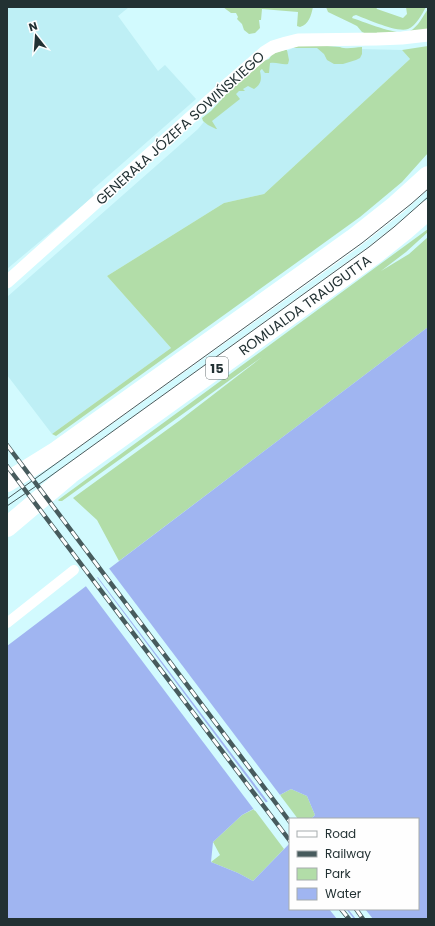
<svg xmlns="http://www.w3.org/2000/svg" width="435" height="926" font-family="Poppins,sans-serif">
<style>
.built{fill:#beeff5}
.green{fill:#b2dda8}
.water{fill:#a0b5f1;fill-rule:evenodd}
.pier{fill:#d2fafe}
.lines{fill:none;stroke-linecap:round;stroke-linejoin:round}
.pedestrian{stroke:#fff;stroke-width:10}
.minor{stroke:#fff;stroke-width:13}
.primary{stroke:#fff;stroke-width:20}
.tram{stroke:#475b5d;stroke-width:1}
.rail-casing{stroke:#475b5d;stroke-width:4.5}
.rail{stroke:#fefefe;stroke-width:3;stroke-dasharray:9;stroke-linecap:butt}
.labels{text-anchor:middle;stroke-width:3;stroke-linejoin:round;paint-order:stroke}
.shield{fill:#fefefe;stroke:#646e70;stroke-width:1}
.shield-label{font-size:13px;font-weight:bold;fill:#223133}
.street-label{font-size:14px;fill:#223133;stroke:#fefefe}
</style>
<rect width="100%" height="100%" fill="#d2fafe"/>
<g class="built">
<polygon points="7,7 129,7 118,16 158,71 165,65 196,99 92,190 94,196 7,269"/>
<polygon points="299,47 317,48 402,50 410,59 264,194 224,203 107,276 171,348 52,434 7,375 7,297 198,129 207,118 280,54 293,48"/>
</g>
<g class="green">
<path d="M223,7H313C311,16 309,24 300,27L297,26L298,12L262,9L261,20H259L260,28L255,33L249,34L244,30L242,24L237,19L238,17L236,13H231Z"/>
<path d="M326,7H376L377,9L403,18L407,14L406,7H426C422,14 416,26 408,29C397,33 367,19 356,15L353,16L352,18C365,22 399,37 410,31C418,27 423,16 428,9V29L416,34L397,35H369L362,32L357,26L351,23L328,12Z"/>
<path d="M301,44L340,47C348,50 354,47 362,47V54L360,58L356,60L343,64H334L327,60L324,54L317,48H293Z"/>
<polygon points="428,46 428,153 402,182 360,217 56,436 52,434 171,348 107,276 224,203 264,194 410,59 402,50"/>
<path d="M285,50H287L289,60L288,64C282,65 277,62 270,63L269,73H265L262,69L260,71C262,80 261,84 254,89L248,86L243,89L245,91H239L236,94L240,99L212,121L217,129H216L208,125L203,121L202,118L211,111L232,88L263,61L269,59L273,53Z"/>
<polygon points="428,229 428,232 406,252 381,271 409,254 428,237 428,327 119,561 97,520 73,498 179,421 262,357 62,501 59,501 58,500"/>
<polygon points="291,789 307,796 315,815 311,819 298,819 280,795"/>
<polygon points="254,809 284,849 253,881 238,873 211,862 220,855 213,842 242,815"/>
</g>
<path class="water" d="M428,327V919H7V646ZM291,789L307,796L315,815L311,819H418V909H290V843L253,881L238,873L211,862L213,842L242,815Z"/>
<g class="pier">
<polygon points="108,567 280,795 281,797 269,803 97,576"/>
<polygon points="96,576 267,804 255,811 85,585"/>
<polygon points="329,909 346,909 354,919 337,919"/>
<polygon points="348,909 365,909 373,919 356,919"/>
</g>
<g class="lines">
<polyline class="pedestrian" points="7,623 74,570"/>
<polyline class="minor" points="7,282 229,83 265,52 273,47 286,43 298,40 377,39 402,38 428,35"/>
<g class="primary">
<polyline points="7,482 57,451 353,239 396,205 428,176"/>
<polyline points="7,527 70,474 375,254 404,231 428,210"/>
</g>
<g class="tram">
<polyline points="7,499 362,243 411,204 428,189"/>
<polyline points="7,506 45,480 369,247 394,227 428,197"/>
</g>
<g class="rail-casing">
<g id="rail">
<polyline points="7,445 290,822"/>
<polyline points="7,466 290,841"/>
<polyline points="341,909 349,919"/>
<polyline points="356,909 363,919"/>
</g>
</g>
<use href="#rail" class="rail"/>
</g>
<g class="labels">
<rect class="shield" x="206" y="357" width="22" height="22" rx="3"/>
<g class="shield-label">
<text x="217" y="373">15</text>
</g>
<g class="street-label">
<text transform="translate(180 128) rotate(-42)" y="5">GENERAŁA JÓZEFA SOWIŃSKIEGO</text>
<text transform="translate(305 305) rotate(-36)" y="5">ROMUALDA TRAUGUTTA</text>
</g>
</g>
<rect width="435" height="926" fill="none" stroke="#223133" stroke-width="16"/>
<rect x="289" y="818" width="130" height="92" fill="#fefefe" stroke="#a6acad"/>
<rect x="297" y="831" width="20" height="6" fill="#ffffff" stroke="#a6acad"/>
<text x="325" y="838" font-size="12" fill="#223133">Road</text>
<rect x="297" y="851" width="20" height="6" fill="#475b5d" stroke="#a6acad"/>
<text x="325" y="858" font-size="12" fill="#223133">Railway</text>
<rect x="297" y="868" width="20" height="12" fill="#b2dda8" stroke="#a6acad"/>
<text x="325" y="878" font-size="12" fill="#223133">Park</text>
<rect x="297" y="888" width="20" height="12" fill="#a0b5f1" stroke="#a6acad"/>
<text x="325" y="898" font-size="12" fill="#223133">Water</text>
<g transform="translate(36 36) rotate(343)" stroke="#fefefe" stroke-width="3" paint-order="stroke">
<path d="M0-3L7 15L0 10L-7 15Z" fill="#223133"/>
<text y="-6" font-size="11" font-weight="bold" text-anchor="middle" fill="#223133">N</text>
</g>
</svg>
